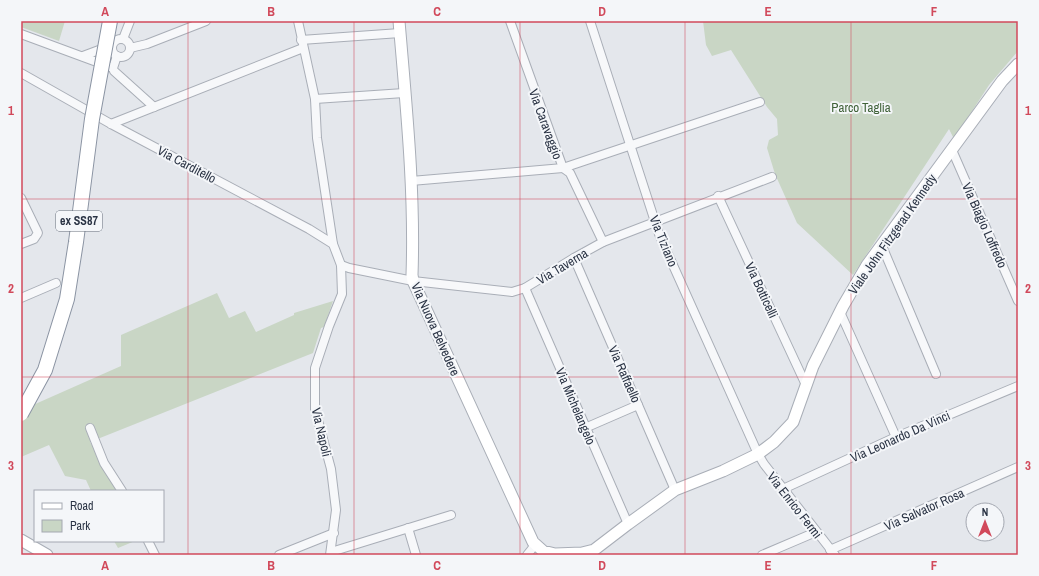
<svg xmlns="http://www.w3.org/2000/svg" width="1039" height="576" font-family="'Archivo Narrow',sans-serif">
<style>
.green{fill:#c9d6c5}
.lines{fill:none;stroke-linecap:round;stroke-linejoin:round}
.street-casing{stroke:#a9aeb7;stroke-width:10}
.secondary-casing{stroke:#a9aeb7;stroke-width:13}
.street{stroke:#f7f8fa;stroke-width:8}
.secondary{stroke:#fff;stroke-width:11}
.highway-bridge-casing{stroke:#8b94a3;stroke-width:16;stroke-linecap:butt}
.highway-bridge{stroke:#fff;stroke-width:14}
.grid{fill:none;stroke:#d1495b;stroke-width:1;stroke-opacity:0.55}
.labels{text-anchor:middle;stroke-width:4;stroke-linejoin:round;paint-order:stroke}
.shield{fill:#f4f6f9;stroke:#676e7b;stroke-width:1}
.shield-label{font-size:12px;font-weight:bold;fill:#2b3445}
.park-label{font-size:13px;fill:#3f6138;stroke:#f4f6f9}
.street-label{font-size:13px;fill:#2b3445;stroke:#f4f6f9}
.neatline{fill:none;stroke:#d1495b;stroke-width:1.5}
.grid-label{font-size:13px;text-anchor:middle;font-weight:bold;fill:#d1495b}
</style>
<rect width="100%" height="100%" fill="#e4e7ec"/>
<g class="green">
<polygon points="21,21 65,21 59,41 21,27"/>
<polygon points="703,21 1018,21 1018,51 989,85 954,139 949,129 853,275 797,223 775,174 767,148 769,140 778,135 777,119 767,107 731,50 712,56 706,45"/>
<polygon points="217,293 229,318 245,311 256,332 294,315 294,313 333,301 324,327 321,328 313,353 90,442 117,491 91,491 86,480 65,476 49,445 21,457 21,423 33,405 121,366 121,335"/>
<polygon points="114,541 135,541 118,548"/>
</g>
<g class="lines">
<g class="street-casing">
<g id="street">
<polyline points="298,21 315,99 317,138 333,244"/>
<polyline points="510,21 563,168 570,173 603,242"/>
<polyline points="590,21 659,234 758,454 764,464 835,555"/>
<polyline points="21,34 113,68"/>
<circle cx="121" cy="48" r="9"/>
<polyline points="123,39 130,21"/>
<polyline points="301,40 400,33"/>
<polyline points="130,48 147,44 206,21"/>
<polyline points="83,56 107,47"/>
<polyline points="117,56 113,68 114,71 154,107"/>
<polyline points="21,73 111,124 309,229 333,244 341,265 342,294 329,326 315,368 315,409 331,469 336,510 330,555"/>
<polyline points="315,99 404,93"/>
<polyline points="111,124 303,48"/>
<polyline points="952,150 1018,301"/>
<polyline points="411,181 563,168 760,102"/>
<polyline points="718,196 806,385"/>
<polyline points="21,198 38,233 34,239 21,244"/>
<polyline points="882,246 936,374"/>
<polyline points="574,258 675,490"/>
<polyline points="341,265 349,268 413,281 512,292 525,288 574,258 603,242 772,177"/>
<polyline points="525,288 628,524"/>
<polyline points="21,298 56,283"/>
<polyline points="840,312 896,437"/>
<polyline points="90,428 104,463 122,491"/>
<polyline points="585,428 638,405"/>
<polyline points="783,489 896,437 1018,386"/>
<polyline points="408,528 416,555"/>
<polyline points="148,541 155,555"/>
<polyline points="830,550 1018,467"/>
<polyline points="331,552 451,515"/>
<polyline points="279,555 334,533"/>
<polyline points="527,555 535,545"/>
<polyline points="762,555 816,532"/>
</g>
</g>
<g class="secondary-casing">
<g id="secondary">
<path d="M399,21C406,105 415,190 412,275L413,281L533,542L543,551L555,554L582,553L594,550L628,524L675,490L723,471L758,454L774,442L793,422L813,366L843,306L867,265L1002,81L1018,64"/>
<polyline points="21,540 47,555"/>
</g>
</g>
<use href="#street" class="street"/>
<use href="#secondary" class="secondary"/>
<g class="highway-bridge-casing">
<polyline id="highway-bridge" points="21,414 45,370 67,299 76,242 92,119 110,21"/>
</g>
<use href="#highway-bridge" class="highway-bridge"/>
</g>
<path class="grid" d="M188,21V555M354,21V555M520,21V555M685,21V555M851,21V555M21,199H1018M21,377H1018"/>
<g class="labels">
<rect class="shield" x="56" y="211" width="46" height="20" rx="3"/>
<g class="shield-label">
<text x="79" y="225">ex SS87</text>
</g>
<g class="park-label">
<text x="861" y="112">Parco Taglia</text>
</g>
<g class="street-label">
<text transform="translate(546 124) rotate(70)" y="5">Via Caravaggio</text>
<text transform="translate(187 164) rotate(28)" y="5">Via Carditello</text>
<text transform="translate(985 225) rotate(66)" y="5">Via Biagio Loffredo</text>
<text transform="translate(892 234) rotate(-55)" y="5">Viale John Fitzgerad Kennedy</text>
<text transform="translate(664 241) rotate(68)" y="5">Via Tiziano</text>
<text transform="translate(562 266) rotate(-31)" y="5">Via Taverna</text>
<text transform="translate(762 290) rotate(65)" y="5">Via Botticelli</text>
<text transform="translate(436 329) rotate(66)" y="5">Via Nuova Belvedere</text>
<text transform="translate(625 374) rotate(66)" y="5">Via Raffaello</text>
<text transform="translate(576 406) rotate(67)" y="5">Via Michelangelo</text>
<text transform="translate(322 432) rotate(77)" y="5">Via Napoli</text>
<text transform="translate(900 436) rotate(-24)" y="5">Via Leonardo Da Vinci</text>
<text transform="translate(795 505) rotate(52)" y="5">Via Enrico Fermi</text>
<text transform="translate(924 509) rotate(-24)" y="5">Via Salvator Rosa</text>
</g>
</g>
<rect width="1039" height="576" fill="none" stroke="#f4f6f9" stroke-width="44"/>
<rect x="34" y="490" width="130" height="52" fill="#f4f6f9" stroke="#a4a8b1"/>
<rect x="42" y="503" width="20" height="6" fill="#ffffff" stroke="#a4a8b1"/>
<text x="70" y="510" font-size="12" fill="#2b3445">Road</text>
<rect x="42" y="520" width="20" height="12" fill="#c9d6c5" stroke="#a4a8b1"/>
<text x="70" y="530" font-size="12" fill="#2b3445">Park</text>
<g transform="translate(985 522)"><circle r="19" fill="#f4f6f9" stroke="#a4a8b1"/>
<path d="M0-3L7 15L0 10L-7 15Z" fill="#d1495b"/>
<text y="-6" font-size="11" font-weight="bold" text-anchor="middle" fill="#2b3445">N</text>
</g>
<rect x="22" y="22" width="995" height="532" class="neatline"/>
<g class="grid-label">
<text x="105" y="16">A</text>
<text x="271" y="16">B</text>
<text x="437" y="16">C</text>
<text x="602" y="16">D</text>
<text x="768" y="16">E</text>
<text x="934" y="16">F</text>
<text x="11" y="115">1</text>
<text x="1028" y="115">1</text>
<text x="11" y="293">2</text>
<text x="1028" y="293">2</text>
<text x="11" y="470">3</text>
<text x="1028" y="470">3</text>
<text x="105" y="570">A</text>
<text x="271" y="570">B</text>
<text x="437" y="570">C</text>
<text x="602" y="570">D</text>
<text x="768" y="570">E</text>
<text x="934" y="570">F</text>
</g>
</svg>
